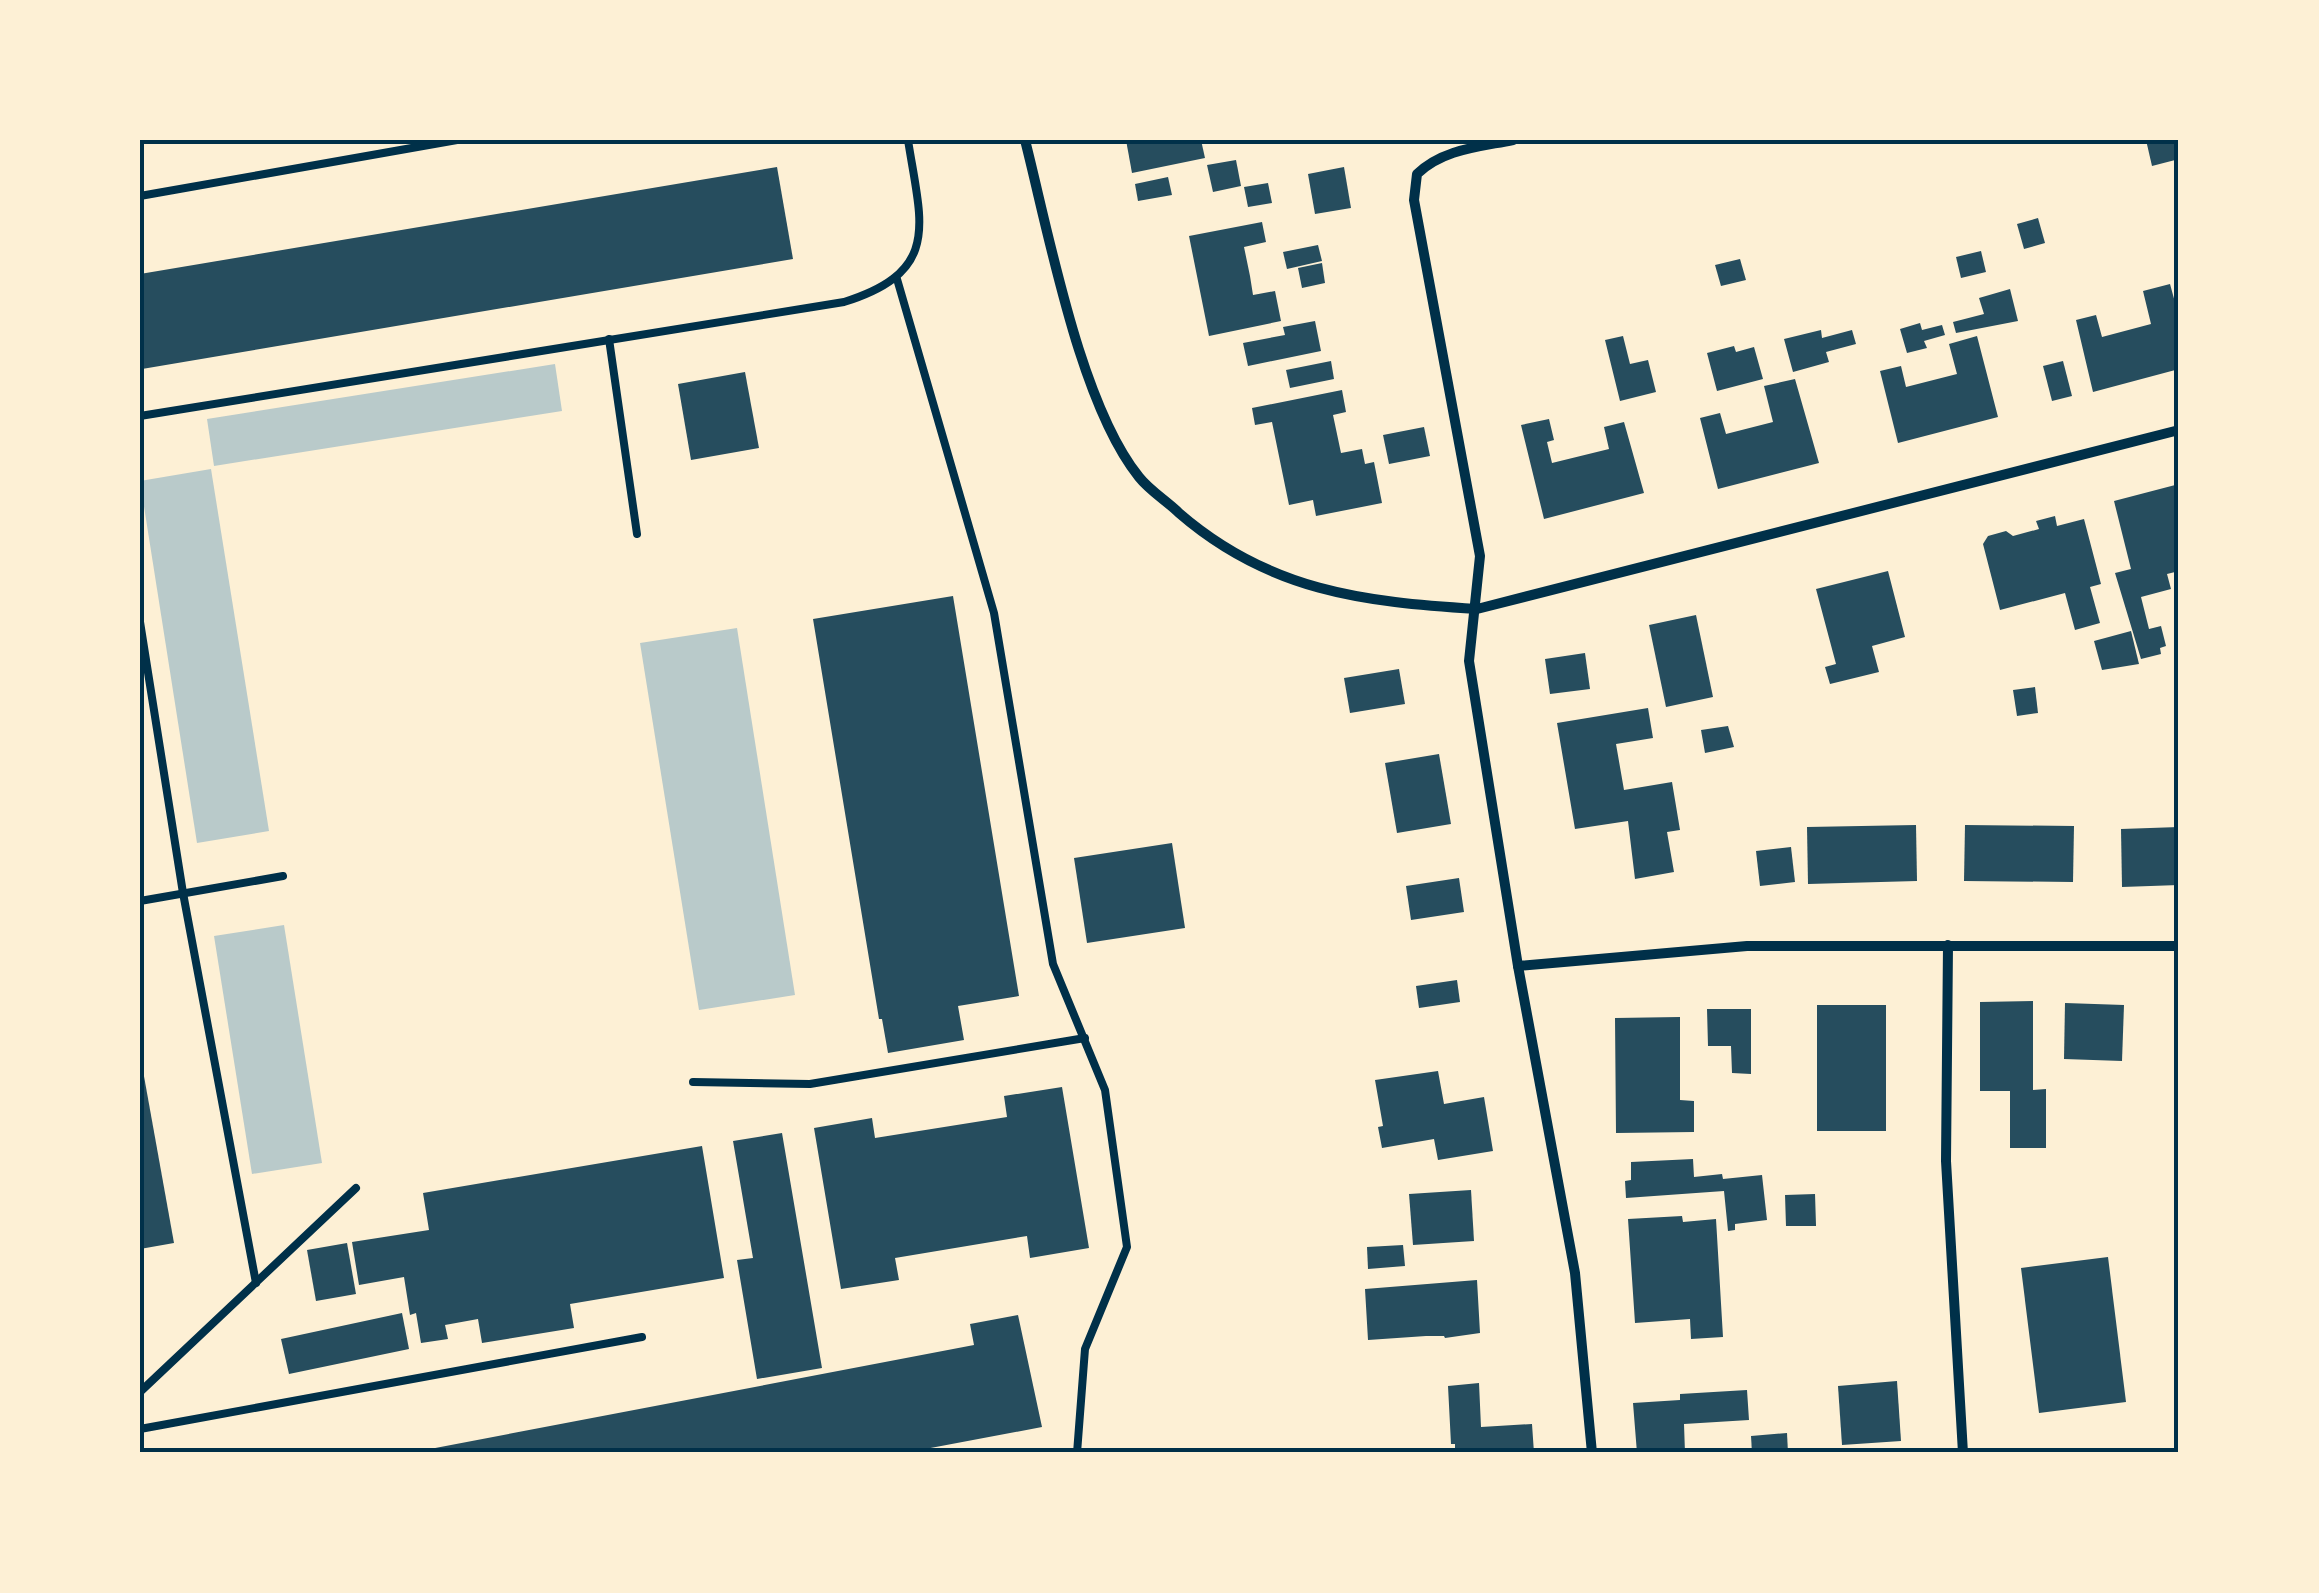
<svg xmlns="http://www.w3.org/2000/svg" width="2319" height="1593" font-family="'Times New Roman',serif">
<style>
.green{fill:#b9caca}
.building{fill:#264d5e}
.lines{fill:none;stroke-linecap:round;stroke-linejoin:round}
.service{stroke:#003049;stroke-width:8}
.minor{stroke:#003049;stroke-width:10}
.neatline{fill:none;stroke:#003049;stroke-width:4}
</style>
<rect width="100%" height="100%" fill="#fdf0d5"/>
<g class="green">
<polygon points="555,364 562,411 214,466 207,419"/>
<polygon points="211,469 269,831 197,843 140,481"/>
<polygon points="737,628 795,995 699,1010 640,643"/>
<polygon points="284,925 322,1163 252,1174 214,936"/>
</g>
<g class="building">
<polygon points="1126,140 1201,140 1205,158 1132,173"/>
<polygon points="2146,140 2179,140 2179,159 2152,166"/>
<polygon points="1236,160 1241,186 1213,192 1207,165"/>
<polygon points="777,167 793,259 142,369 140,274"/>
<polygon points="1344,167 1351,208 1315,214 1308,174"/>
<polygon points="1168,177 1172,195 1138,201 1135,184"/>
<polygon points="1268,183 1272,203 1248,207 1244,187"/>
<polygon points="2038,218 2045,243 2024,249 2017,224"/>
<polygon points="1262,222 1266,242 1244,247 1250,276 1253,295 1275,291 1281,321 1209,336 1189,236"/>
<polygon points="1318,245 1322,261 1287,269 1283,252"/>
<polygon points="1981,251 1986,272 1961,278 1956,257"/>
<polygon points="1740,259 1746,280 1721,286 1715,265"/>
<polygon points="1322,263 1325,283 1302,288 1298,268"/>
<polygon points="2170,284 2179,317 2179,369 2093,392 2076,320 2096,315 2102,337 2151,324 2143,291"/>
<polygon points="2010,289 2018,321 1956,333 1953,322 1984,314 1979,298"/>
<polygon points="1315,321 1321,351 1248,366 1243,343 1285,335 1283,327"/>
<polygon points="1920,323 1922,330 1942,325 1945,335 1924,341 1927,348 1907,353 1900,329"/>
<polygon points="1821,330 1822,338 1852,330 1856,344 1826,352 1829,362 1793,372 1784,339"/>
<polygon points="1623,336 1630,364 1648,360 1656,392 1620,401 1605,340"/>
<polygon points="1977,336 1998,417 1898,443 1880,371 1901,366 1906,387 1957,374 1949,344"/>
<polygon points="1734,346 1736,352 1754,347 1763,379 1717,391 1707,353"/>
<polygon points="1331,361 1334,379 1290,388 1286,370"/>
<polygon points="2063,361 2072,396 2052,401 2043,366"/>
<polygon points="745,372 759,448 691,460 678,384"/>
<polygon points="1795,379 1819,463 1718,489 1700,418 1720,413 1726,434 1773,422 1764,386"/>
<polygon points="1342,390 1346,412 1333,415 1341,453 1362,449 1365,464 1374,462 1382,503 1316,516 1313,500 1289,505 1272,422 1255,425 1252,408"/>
<polygon points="1549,419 1554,440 1547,442 1552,463 1609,449 1604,427 1624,422 1644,493 1544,519 1521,425"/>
<polygon points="1424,427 1430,456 1389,464 1383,435"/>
<polygon points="2179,484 2179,571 2167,574 2171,589 2141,597 2149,629 2161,626 2166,646 2160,648 2161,654 2141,659 2115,573 2131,569 2114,501"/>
<polygon points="2055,516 2057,526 2084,519 2101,584 2090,587 2100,623 2075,630 2065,593 2000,610 1983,544 1988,536 2006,531 2013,536 2039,529 2036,521"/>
<polygon points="1888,571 1905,637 1872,646 1879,672 1830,684 1825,667 1836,664 1816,589"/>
<polygon points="953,596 1019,996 958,1006 964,1040 888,1053 882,1019 879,1019 813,619"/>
<polygon points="1696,615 1713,697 1666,707 1649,625"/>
<polygon points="2131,631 2139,664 2102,670 2094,641"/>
<polygon points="1585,653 1590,689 1550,694 1545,659"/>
<polygon points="1399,669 1405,704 1350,713 1344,678"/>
<polygon points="2035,687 2038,713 2017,716 2013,690"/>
<polygon points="1648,708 1653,738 1616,744 1624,790 1672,782 1680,830 1667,832 1674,872 1635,879 1628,821 1575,829 1557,723"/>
<polygon points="1728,726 1734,747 1705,753 1701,730"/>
<polygon points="1439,754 1451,824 1397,833 1385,763"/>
<polygon points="1916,825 1917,881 1808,884 1807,827"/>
<polygon points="1965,825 2074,826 2073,882 1964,881"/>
<polygon points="2179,827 2179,885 2122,887 2121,829"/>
<polygon points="1172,843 1185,928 1087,943 1074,858"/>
<polygon points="1791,847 1795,882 1760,886 1756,851"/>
<polygon points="1459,878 1464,912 1411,920 1406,886"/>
<polygon points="1457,980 1460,1002 1419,1008 1416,986"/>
<polygon points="2033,1001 2033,1090 2046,1089 2046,1148 2010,1148 2010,1091 1980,1091 1980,1002"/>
<polygon points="2065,1003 2124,1005 2122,1061 2064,1059"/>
<rect x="1817" y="1005" width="69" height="126"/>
<polygon points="1707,1009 1751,1009 1751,1074 1732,1073 1731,1046 1708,1046"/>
<polygon points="1680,1017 1680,1100 1694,1101 1694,1132 1616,1133 1615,1018"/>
<polygon points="140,1054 174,1243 140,1249"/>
<polygon points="1438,1071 1444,1104 1484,1097 1493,1151 1438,1160 1434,1139 1382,1148 1378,1127 1383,1126 1375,1080"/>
<polygon points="1062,1087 1089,1248 1030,1258 1027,1236 895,1258 899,1280 841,1289 814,1128 872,1118 875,1138 1007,1117 1004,1096"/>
<polygon points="782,1133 822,1368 757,1379 737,1260 753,1258 733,1141"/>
<polygon points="702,1146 724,1278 570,1304 574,1328 482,1343 478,1319 445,1325 448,1339 421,1343 416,1313 410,1315 404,1277 359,1285 352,1242 429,1230 423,1193"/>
<polygon points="1693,1159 1694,1177 1722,1174 1723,1179 1762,1175 1767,1220 1735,1224 1735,1230 1728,1231 1724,1191 1626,1198 1625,1181 1631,1180 1631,1162"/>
<polygon points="1471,1190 1474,1241 1413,1245 1409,1194"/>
<polygon points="1815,1194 1816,1226 1786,1226 1785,1195"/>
<polygon points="1682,1216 1683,1222 1716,1219 1723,1337 1691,1339 1690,1319 1635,1323 1628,1219"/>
<polygon points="347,1243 356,1294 316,1301 307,1250"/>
<polygon points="1403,1245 1405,1266 1368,1269 1367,1247"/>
<polygon points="2108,1257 2126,1402 2039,1413 2021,1268"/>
<polygon points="1477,1280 1480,1333 1445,1338 1444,1336 1426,1336 1368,1340 1365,1289"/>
<polygon points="402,1313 409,1349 289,1374 281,1339"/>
<polygon points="1018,1315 1042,1427 904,1453 409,1453 974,1345 970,1324"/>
<polygon points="1897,1381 1901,1441 1842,1445 1838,1386"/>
<polygon points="1479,1383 1481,1427 1532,1424 1534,1453 1455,1453 1455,1444 1451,1444 1448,1386"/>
<polygon points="1747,1390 1749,1420 1684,1424 1685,1453 1637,1453 1633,1403 1680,1400 1680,1394"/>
<polygon points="1787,1433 1788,1453 1752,1453 1751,1436"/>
</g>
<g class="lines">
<g class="service">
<polyline points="140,196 457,140"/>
<polyline points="897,279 994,613 1053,964 1105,1090 1127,1247 1085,1349 1077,1453"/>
<polyline points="609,339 637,534"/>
<path d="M140,416L844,302C942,271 921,224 908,140"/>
<polyline points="140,622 183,893 256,1283"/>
<polyline points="140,901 283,876"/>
<polyline points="693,1082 810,1084 1085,1038"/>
<polyline points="140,1392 356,1188"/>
<polyline points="140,1429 642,1337"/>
</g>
<g class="minor">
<path d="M1025,140C1049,234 1080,404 1139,477C1150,491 1167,501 1179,513C1269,591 1363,602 1477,609L2179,430"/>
<path d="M1513,140C1479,147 1443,149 1417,174L1414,200L1480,556L1469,661L1518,966L1575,1273L1592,1453"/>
<polyline points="1948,945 1946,1161 1963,1453"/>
<polyline points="1518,966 1747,946 2179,946"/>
</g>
</g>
<rect width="2319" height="1593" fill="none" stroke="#fdf0d5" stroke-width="285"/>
<rect x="142" y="142" width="2034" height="1308" class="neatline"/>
</svg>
